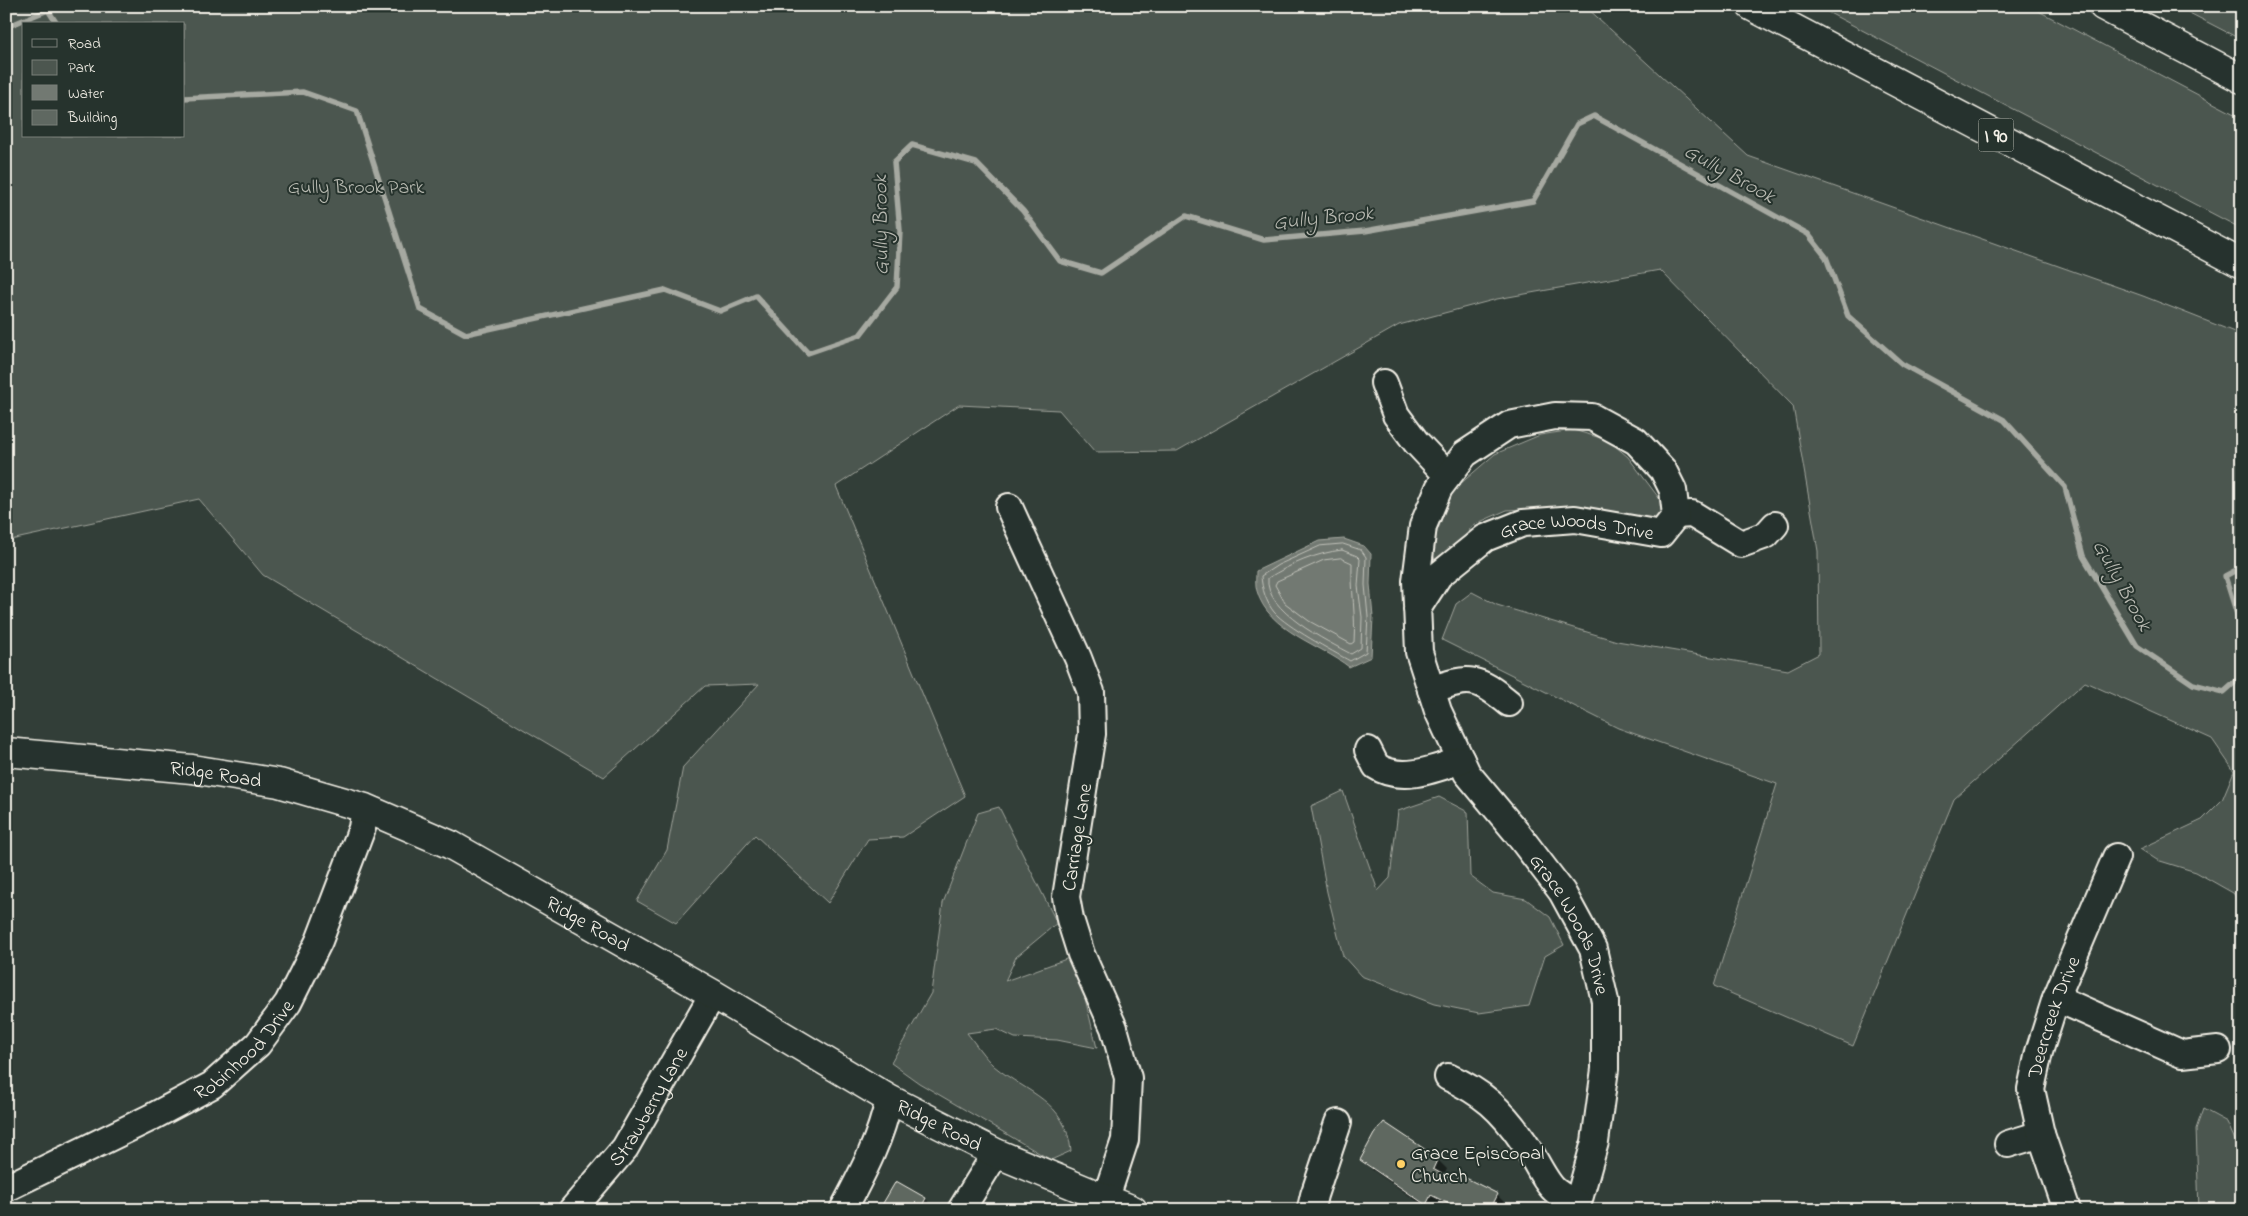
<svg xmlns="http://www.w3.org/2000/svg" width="2248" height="1216" font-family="'Indie Flower',sans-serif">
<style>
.green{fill:#4c564f;stroke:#a0a49c;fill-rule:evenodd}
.water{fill:#727972;stroke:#a6a9a1}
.shadow{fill:#0007}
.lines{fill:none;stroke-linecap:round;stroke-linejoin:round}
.shore{stroke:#c0c1b9;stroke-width:1}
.stream{stroke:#a6a9a1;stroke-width:5.5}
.building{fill:#5f6861;stroke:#f4f1e8}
.minor-casing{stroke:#f4f1e8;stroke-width:30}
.major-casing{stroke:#f4f1e8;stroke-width:31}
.highway-casing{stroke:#f4f1e8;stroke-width:31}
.minor{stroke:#26332d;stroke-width:26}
.major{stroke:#26332d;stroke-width:28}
.highway{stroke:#26332d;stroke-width:28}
.poi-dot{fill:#ffd166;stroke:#26332d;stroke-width:2}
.labels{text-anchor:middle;stroke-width:4;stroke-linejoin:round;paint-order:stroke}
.shield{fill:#26332d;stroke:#b6b8b0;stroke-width:1}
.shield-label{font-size:19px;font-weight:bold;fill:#f4f1e8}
.park-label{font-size:20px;fill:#b9bbb2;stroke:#26332d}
.street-label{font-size:20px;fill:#f4f1e8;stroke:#26332d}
.poi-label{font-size:20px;fill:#f4f1e8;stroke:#26332d;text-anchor:start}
.water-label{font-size:21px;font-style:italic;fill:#babbb3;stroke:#26332d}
</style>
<rect width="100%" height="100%" fill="#323e38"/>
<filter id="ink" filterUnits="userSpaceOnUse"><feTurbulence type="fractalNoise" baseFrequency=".02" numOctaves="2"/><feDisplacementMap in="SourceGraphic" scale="10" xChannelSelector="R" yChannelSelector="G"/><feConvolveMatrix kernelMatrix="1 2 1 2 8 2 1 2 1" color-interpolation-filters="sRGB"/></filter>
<g filter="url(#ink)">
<g class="green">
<path d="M6,6H1585L1748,156L2143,296L2242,335V904L2233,893L2196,872L2157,860L2140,849L2202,820L2222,800L2234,771L2212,739L2085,682L1954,799L1853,1046L1714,986L1777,784L1618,728L1442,640L1456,604L1472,592L1497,605L1617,641L1788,670L1819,654L1818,551L1793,406L1660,270L1497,299L1399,325L1177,451L1095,452L1059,410L959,405L836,486L965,796L903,837L868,839L828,903L755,835L676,923L637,901L667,850L683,767L759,684L705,686L604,777L263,575L199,499L6,541ZM24,24H184V136H24Z"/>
<polygon points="1816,6 2029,6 2242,118 2242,229"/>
<polygon points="2176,6 2242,6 2242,40"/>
<polygon points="1573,430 1608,440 1628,457 1665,506 1654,524 1613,512 1540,508 1507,510 1473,525 1456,549 1436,563 1431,548 1452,491 1495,454 1540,435"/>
<polygon points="1343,791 1378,891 1390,878 1398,811 1439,797 1468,812 1470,876 1493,893 1526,899 1550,917 1564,945 1545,956 1529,1006 1479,1013 1434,1004 1361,976 1343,956 1327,892 1311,806"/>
<path d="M999,807L1057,923L1016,957L1005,981L1069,958L1082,986L1097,1048L1057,1040L1015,1038L996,1029L967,1033C975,1043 984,1057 994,1066C1028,1094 1066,1100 1071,1151L1051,1160L919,1083L891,1063L931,993L943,903L978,813Z"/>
<polygon points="2203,1109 2227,1122 2242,1156 2242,1210 2199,1210 2196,1129"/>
</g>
<path class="water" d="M1344,539L1364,546L1371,554L1370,584L1373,617L1371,657L1349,667C1320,644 1268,631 1257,591C1255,585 1256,577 1256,571L1319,541Z"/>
<g class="shadow">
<polygon points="1361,1159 1437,1159 1447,1169 1444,1176 1457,1183 1497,1195 1507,1205 1505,1210 1453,1210 1442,1204 1439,1210 1430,1210 1371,1169"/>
<polygon points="896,1182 926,1199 935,1210 881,1210"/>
</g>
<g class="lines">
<g class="shore">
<path d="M1343,544L1361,550L1366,557L1365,585L1368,617L1366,652L1350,661C1332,651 1287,627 1274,612C1266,602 1262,589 1261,576L1278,565L1320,546Z"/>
<path d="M1342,550L1357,556L1360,559L1358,586L1362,617L1361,648L1351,654C1327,641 1264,611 1268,578C1291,564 1316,553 1342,550Z"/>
<path d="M1341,558L1352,563C1351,590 1356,615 1354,642L1351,644L1309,621L1285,603L1275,585L1277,581L1324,560Z"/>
</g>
<g class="stream">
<polyline points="6,27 48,10 57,24"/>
<polyline points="184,98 303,92 357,111 420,309 466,334 665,290 720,311 756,296 808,353 860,335 897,287 900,231 894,162 912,145 976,163 1023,211 1060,261 1101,273 1186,216 1264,240 1365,231 1533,201 1577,124 1594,116 1808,234 1826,257 1848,316 1902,364 2004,420 2065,487 2083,556 2137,646 2193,684 2224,692 2242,676"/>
<polyline points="2242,567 2225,576 2242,630"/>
</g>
</g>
<g class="building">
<polygon points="1384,1122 1438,1158 1433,1169 1456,1182 1460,1175 1498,1194 1490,1210 1461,1210 1431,1195 1426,1205 1360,1160 1374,1134"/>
<polygon points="896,1181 926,1198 920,1210 879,1210"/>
</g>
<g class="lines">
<g class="minor-casing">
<g id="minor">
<polyline points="1384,383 1396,415 1416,442 1448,476"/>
<polyline points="1009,507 1078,658 1091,692 1092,734 1066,897 1070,919 1081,954 1114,1028 1128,1078 1125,1140 1102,1210"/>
<polyline points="1676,515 1692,514 1741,544 1766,535 1775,525"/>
<path id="s1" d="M1417,609L1439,575L1485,538L1523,523L1575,519L1661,534L1676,515L1673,490L1663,470L1636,441L1592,417L1555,416L1509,425L1465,454L1439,488L1423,526L1416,581L1419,652L1438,711L1467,773L1517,833L1562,892L1593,949L1605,1001V1069L1595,1142L1576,1210"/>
<path d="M1431,690C1470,676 1477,677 1509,703"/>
<path d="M1368,750L1376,766C1401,783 1435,769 1461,760"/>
<polyline points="2056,998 2182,1054 2218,1050"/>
<path d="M1448,1077C1482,1092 1502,1110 1523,1141C1533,1154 1545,1184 1557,1192C1563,1197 1571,1200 1577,1203"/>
<polyline points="2008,1144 2041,1134"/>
<path id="s2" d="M6,1188L150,1118L212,1085L258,1044L288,1003L319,941L362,828L365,808"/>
<polyline points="1311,1208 1314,1195 1338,1123"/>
<path id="s3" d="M572,1210L625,1148L713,994"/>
<path d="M843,1210C862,1174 881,1139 889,1099"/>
<polyline points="961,1210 996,1153"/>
<path id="s4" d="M2067,1210L2041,1134L2031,1089L2039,1052L2056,998L2116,857"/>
</g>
</g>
<g class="major-casing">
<g id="major">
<path id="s5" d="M6,752L192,769L279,783L365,808L451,845L713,994L889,1099L996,1153L1133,1210"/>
</g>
</g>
<g class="highway-casing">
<g id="highway">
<polyline points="1751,6 2242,264"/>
<polyline points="2103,6 2242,79"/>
</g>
</g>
<use href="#minor" class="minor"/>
<use href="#major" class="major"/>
<use href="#highway" class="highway"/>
</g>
</g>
<circle class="poi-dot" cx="1401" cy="1164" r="5"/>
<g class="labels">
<rect class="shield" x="1978.5" y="118.5" width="35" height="33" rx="4"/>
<g class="shield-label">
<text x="1996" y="142">I 90</text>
</g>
<g class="park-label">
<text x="356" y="193">Gully Brook Park</text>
</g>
<g class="street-label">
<text dy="7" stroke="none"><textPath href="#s1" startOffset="194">Grace Woods Drive</textPath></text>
<text dy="7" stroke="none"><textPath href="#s5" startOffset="211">Ridge Road</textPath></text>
<text transform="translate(1076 837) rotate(-81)" y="7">Carriage Lane</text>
<text dy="7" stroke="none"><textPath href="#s5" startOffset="616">Ridge Road</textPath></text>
<text dy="7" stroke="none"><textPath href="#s1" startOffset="1104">Grace Woods Drive</textPath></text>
<text dy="7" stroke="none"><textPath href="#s4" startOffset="202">Deercreek Drive</textPath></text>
<text dy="7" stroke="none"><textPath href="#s2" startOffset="278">Robinhood Drive</textPath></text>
<text dy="7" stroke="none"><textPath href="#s3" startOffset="129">Strawberry Lane</textPath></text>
<text dy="7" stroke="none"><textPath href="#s5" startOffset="1021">Ridge Road</textPath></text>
</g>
<g class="poi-label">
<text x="1411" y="1159">Grace Episcopal<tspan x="1411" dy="23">Church</tspan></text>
</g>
<g class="water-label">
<text transform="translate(1730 173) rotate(29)" y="7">Gully Brook</text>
<text transform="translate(1323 217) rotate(-6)" y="7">Gully Brook</text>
<text transform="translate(880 225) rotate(-91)" y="7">Gully Brook</text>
<text transform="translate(2123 585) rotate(61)" y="7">Gully Brook</text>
</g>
</g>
<rect width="2248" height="1216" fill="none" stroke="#26332d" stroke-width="25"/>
<rect x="12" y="12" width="2223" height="1191" fill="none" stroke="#f4f1e8" stroke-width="2" filter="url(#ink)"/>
<rect x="22" y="22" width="162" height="115" fill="#26332d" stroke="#787f78"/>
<rect x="32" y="39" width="25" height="8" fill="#26332d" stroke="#787f78"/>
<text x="68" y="48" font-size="15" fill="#f4f1e8">Road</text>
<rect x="32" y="60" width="25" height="15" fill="#4c564f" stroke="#787f78"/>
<text x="68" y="72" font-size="15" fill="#f4f1e8">Park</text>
<rect x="32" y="85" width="25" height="15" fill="#727972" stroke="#787f78"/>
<text x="68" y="98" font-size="15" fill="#f4f1e8">Water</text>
<rect x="32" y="110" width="25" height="15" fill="#5f6861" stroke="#787f78"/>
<text x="68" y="122" font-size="15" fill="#f4f1e8">Building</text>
</svg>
